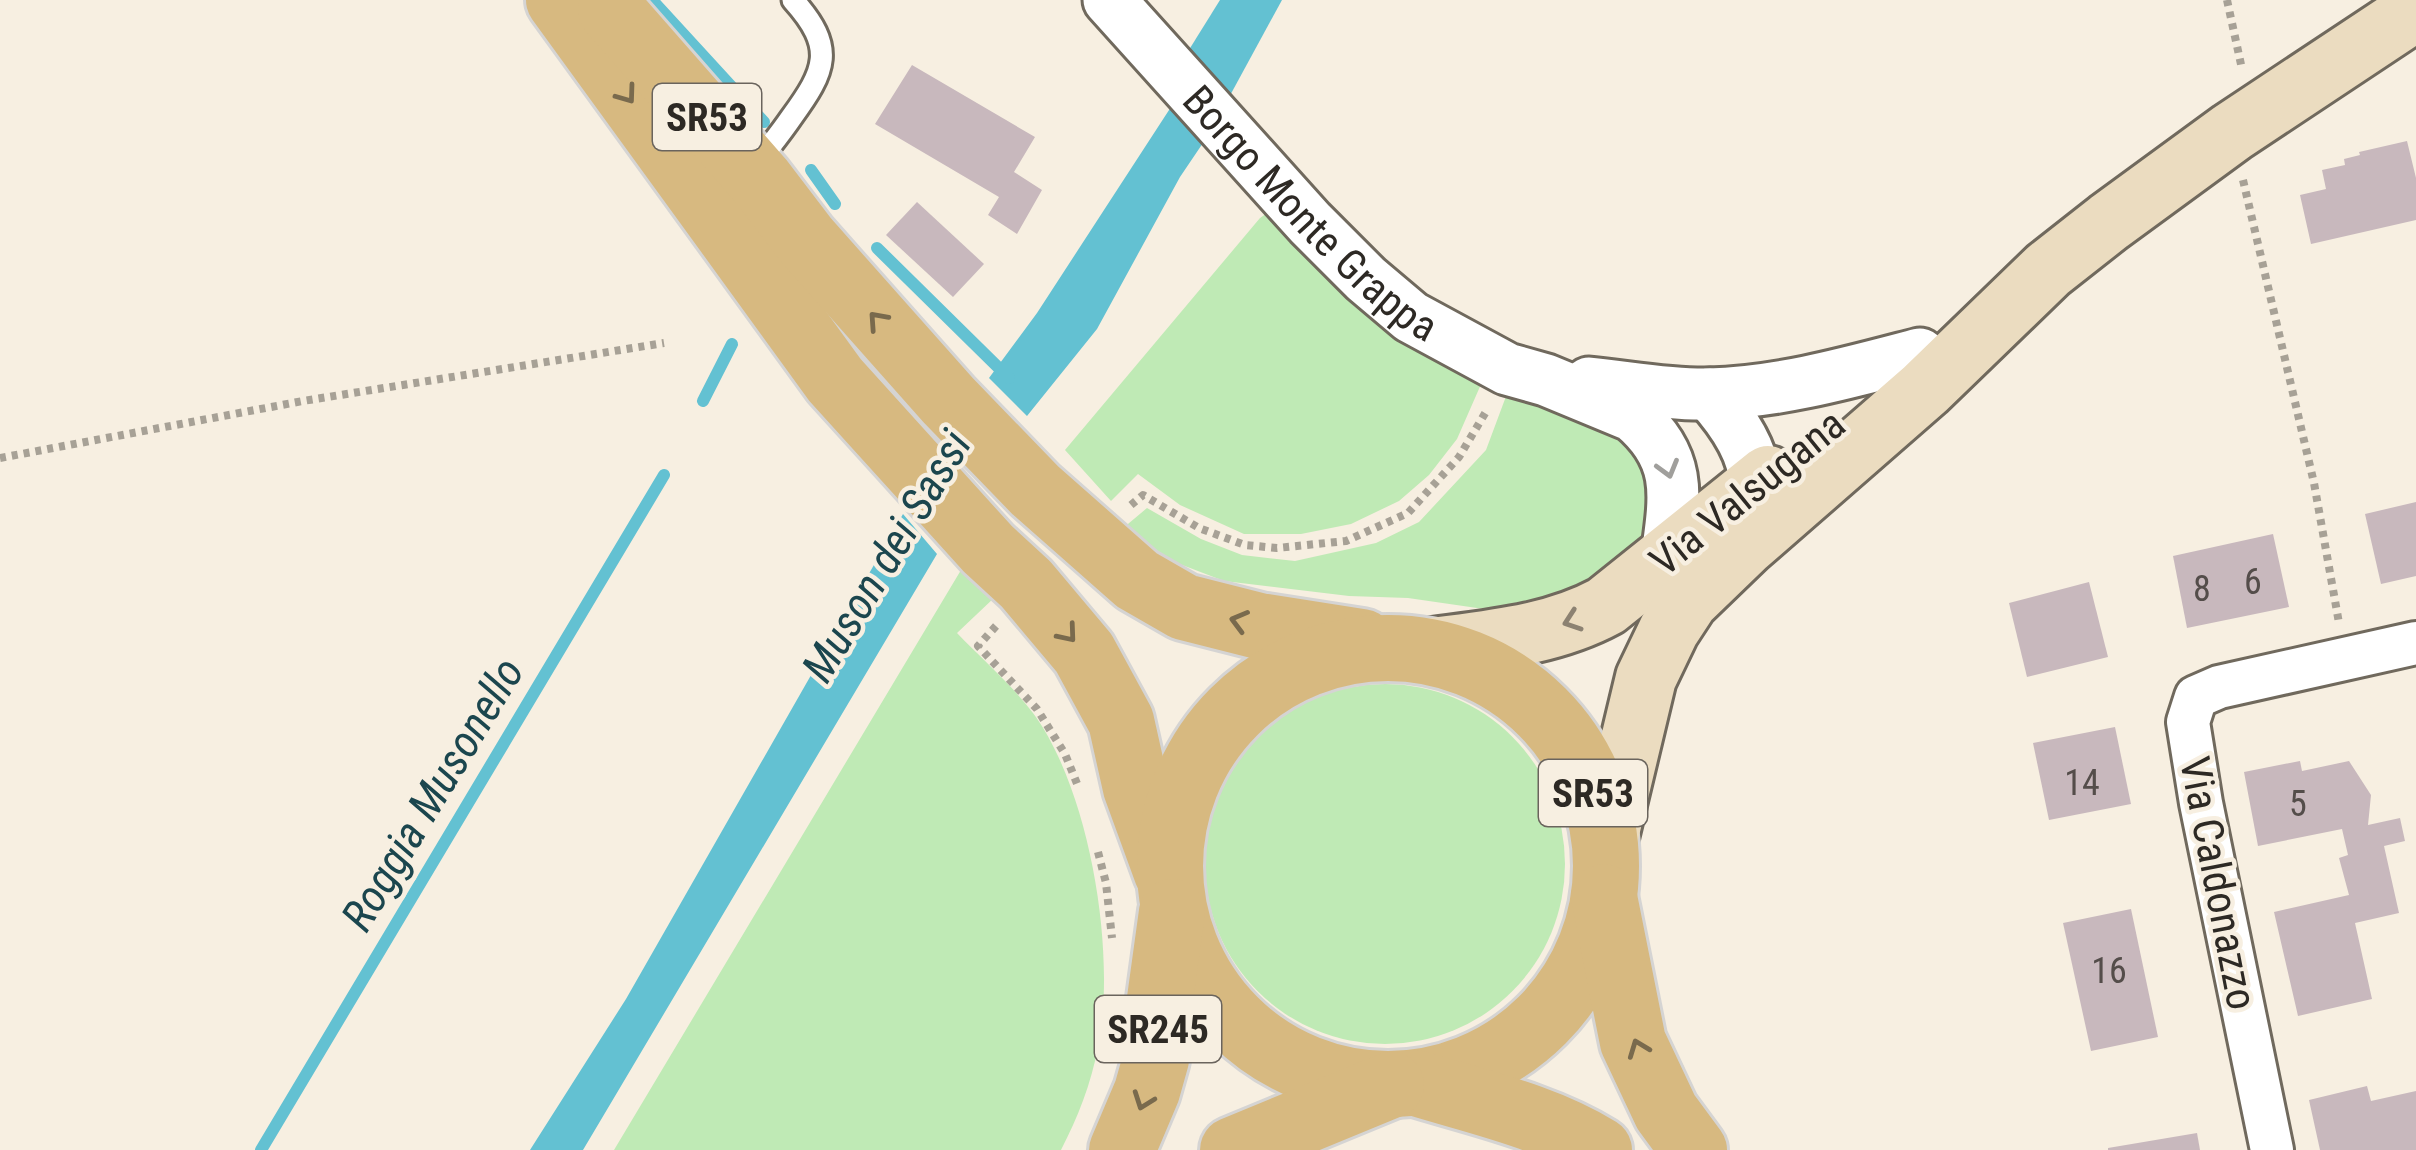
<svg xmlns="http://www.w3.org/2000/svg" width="2416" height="1150" font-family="'Roboto Condensed',sans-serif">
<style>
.green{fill:#bfeab5}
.water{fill:#63c1d2}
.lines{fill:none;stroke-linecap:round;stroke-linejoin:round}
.stream{stroke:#63c1d2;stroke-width:12}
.building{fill:#c8b8bd}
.service-casing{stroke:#70695d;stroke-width:27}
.minor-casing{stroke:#70695d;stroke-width:48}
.tertiary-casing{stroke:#70695d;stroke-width:57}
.secondary-casing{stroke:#70695d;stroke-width:66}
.primary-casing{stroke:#d5d4d3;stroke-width:72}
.path{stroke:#a7a196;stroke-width:8;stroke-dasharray:6 6;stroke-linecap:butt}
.service{stroke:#fff;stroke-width:21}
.minor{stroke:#fff;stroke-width:42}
.tertiary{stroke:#fff;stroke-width:51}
.secondary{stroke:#ebdcc0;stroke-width:60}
.primary{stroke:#d7b980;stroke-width:66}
.oneway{stroke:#796a4d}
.oneway2{stroke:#a09f9c}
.oneway3{stroke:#8c8272}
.labels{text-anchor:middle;stroke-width:9;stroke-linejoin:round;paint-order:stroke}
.number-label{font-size:36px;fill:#544d4a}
.shield{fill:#f7efe1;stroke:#6a645d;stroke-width:3}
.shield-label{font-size:39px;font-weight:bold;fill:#2d2924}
.street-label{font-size:42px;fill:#2d2924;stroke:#f7efe1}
.water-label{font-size:45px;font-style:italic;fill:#1b464e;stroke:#f7efe1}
</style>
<rect width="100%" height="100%" fill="#f7efe1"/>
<g class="green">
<polygon points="1273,209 1354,306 1482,382 1457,439 1429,475 1399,501 1351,524 1301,534 1244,534 1180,505 1138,474 1111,501 1065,450 1260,218"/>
<polygon points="1508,391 1615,423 1652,471 1656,522 1626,569 1540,610 1484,609 1408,598 1349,596 1224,581 1177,563 1122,529 1147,508 1201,539 1242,555 1295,561 1376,543 1419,522 1486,450"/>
<path d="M964,565L995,597L957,633C982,659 1011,684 1033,713C1090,790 1117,954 1098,1047C1091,1084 1078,1117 1061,1150H614Z"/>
<circle cx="1385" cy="864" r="180"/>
</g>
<g class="water">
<polygon points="1220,0 1282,0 1227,101 1187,53"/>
<polygon points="1171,107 1205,140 1180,177 1097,329 1027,416 989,378 1037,313"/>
<polygon points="903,514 937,554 583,1150 530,1150 626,999"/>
</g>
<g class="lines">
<g class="stream">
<polyline points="652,0 764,122"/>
<polyline points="811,170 835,204"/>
<polyline points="877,248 1009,378"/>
<polyline points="703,401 732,344"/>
<polyline points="261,1150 664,475"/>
</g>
</g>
<g class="building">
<polygon points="912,65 1035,137 1014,172 1042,190 1017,234 988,215 999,197 875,124"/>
<polygon points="2407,141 2416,178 2416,220 2311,244 2300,195 2326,189 2322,170 2345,165 2344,159 2360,155 2359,152"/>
<polygon points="917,202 984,264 953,297 886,235"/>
<polygon points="2416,502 2416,576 2381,584 2365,514"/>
<polygon points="2273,534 2289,607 2187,628 2173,556"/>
<polygon points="2089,582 2108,657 2027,677 2009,603"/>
<polygon points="2115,727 2131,804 2049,820 2033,743"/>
<polygon points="2300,761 2302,771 2349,761 2371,795 2368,825 2400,818 2405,841 2384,846 2399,913 2355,923 2372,999 2298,1016 2274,912 2349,895 2339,858 2348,855 2342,829 2258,846 2244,772"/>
<polygon points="2131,909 2158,1037 2091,1051 2063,923"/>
<polygon points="2367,1086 2371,1101 2416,1091 2416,1150 2320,1150 2309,1100"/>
<polygon points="2197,1133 2200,1150 2108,1150 2108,1148"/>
</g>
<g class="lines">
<g class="service-casing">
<path id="service" d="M756,164C768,149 780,134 791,118C826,70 836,48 793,0"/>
</g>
<g class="minor-casing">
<polyline id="minor" points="2272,1150 2201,803 2188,722 2196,697 2219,687 2416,643"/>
</g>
<g class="tertiary-casing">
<g id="tertiary">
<path id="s1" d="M1109,0L1310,223L1366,279L1411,317L1507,369L1546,380L1633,416C1683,458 1675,497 1667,556"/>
<path d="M1589,383C1629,387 1670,395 1709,394C1781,392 1851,372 1920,354"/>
<path d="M1709,394C1738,426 1770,472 1748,517"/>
</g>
</g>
<g class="secondary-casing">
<g id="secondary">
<path d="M1419,650C1482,641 1549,637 1606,606L1768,476"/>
<polyline points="1606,845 1646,678 1669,630 1688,601 1745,546 1925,389 2048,270 2109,222 2232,132 2416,10"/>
</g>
</g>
<g class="primary-casing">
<g id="primary">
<polyline points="559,0 835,380 988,549 1026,584 1084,653 1121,721 1136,788 1167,873"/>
<polyline points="611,10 761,181 806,240 948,400 1035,490 1137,580 1184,607 1259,626 1362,642"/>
<circle cx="1388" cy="866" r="218"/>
<polyline points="1604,897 1633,1042 1666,1112 1694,1150"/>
<path d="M1416,1083C1478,1102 1544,1116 1599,1150"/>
<polyline points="1122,1150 1147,1091 1156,1059 1160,999 1172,912"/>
<polyline points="1233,1150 1391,1085"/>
</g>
</g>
<g class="path">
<polyline points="2227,0 2242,69"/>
<polyline points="2243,180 2314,483 2339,623"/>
<polyline points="0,458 303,401 664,343"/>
<polyline points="1131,505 1143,495 1199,528 1245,545 1277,548 1346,541 1408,513 1459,457 1487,410"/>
<polyline points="996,626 978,646 1037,709 1065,754 1078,786"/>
<polyline points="1098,852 1106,883 1112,938"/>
</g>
<use href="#service" class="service"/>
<use href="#minor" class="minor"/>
<use href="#tertiary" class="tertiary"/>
<use href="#secondary" class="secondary"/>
<use href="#primary" class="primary"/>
</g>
<defs><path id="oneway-chevron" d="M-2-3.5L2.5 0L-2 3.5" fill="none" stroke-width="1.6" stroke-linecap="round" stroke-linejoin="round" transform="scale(3)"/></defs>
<g class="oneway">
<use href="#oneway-chevron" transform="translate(627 95) rotate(54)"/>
<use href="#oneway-chevron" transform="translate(877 320) rotate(-132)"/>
<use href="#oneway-chevron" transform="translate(1239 621) rotate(-165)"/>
<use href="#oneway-chevron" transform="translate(1068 634) rotate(50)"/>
<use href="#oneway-chevron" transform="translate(1638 1048) rotate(-111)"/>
<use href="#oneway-chevron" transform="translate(1143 1101) rotate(110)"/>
</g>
<use class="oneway2" href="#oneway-chevron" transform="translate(1668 469) rotate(74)"/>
<use class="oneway3" href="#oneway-chevron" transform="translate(1572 621) rotate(161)"/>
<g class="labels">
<g class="number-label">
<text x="2253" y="594">6</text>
<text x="2202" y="601">8</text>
<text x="2082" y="795">14</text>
<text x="2298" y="816">5</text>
<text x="2109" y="983">16</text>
</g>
<g class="shield">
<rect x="653" y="84" width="108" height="66" rx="9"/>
<rect x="1539" y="760" width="108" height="66" rx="9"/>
<rect x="1095" y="996" width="126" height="66" rx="9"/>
</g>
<g class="shield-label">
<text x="707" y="131">SR53</text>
<text x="1593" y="807">SR53</text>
<text x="1158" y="1043">SR245</text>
</g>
<g class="street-label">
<text dy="15" stroke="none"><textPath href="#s1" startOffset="294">Borgo Monte Grappa</textPath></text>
<text transform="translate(1747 492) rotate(-39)" y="15">Via Valsugana</text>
<text transform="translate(2219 883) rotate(79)" y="15">Via Caldonazzo</text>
</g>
<g class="water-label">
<text transform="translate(886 556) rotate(-59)" y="16">Muson dei Sassi</text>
<text transform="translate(432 794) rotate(-59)" y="16">Roggia Musonello</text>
</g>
</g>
</svg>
